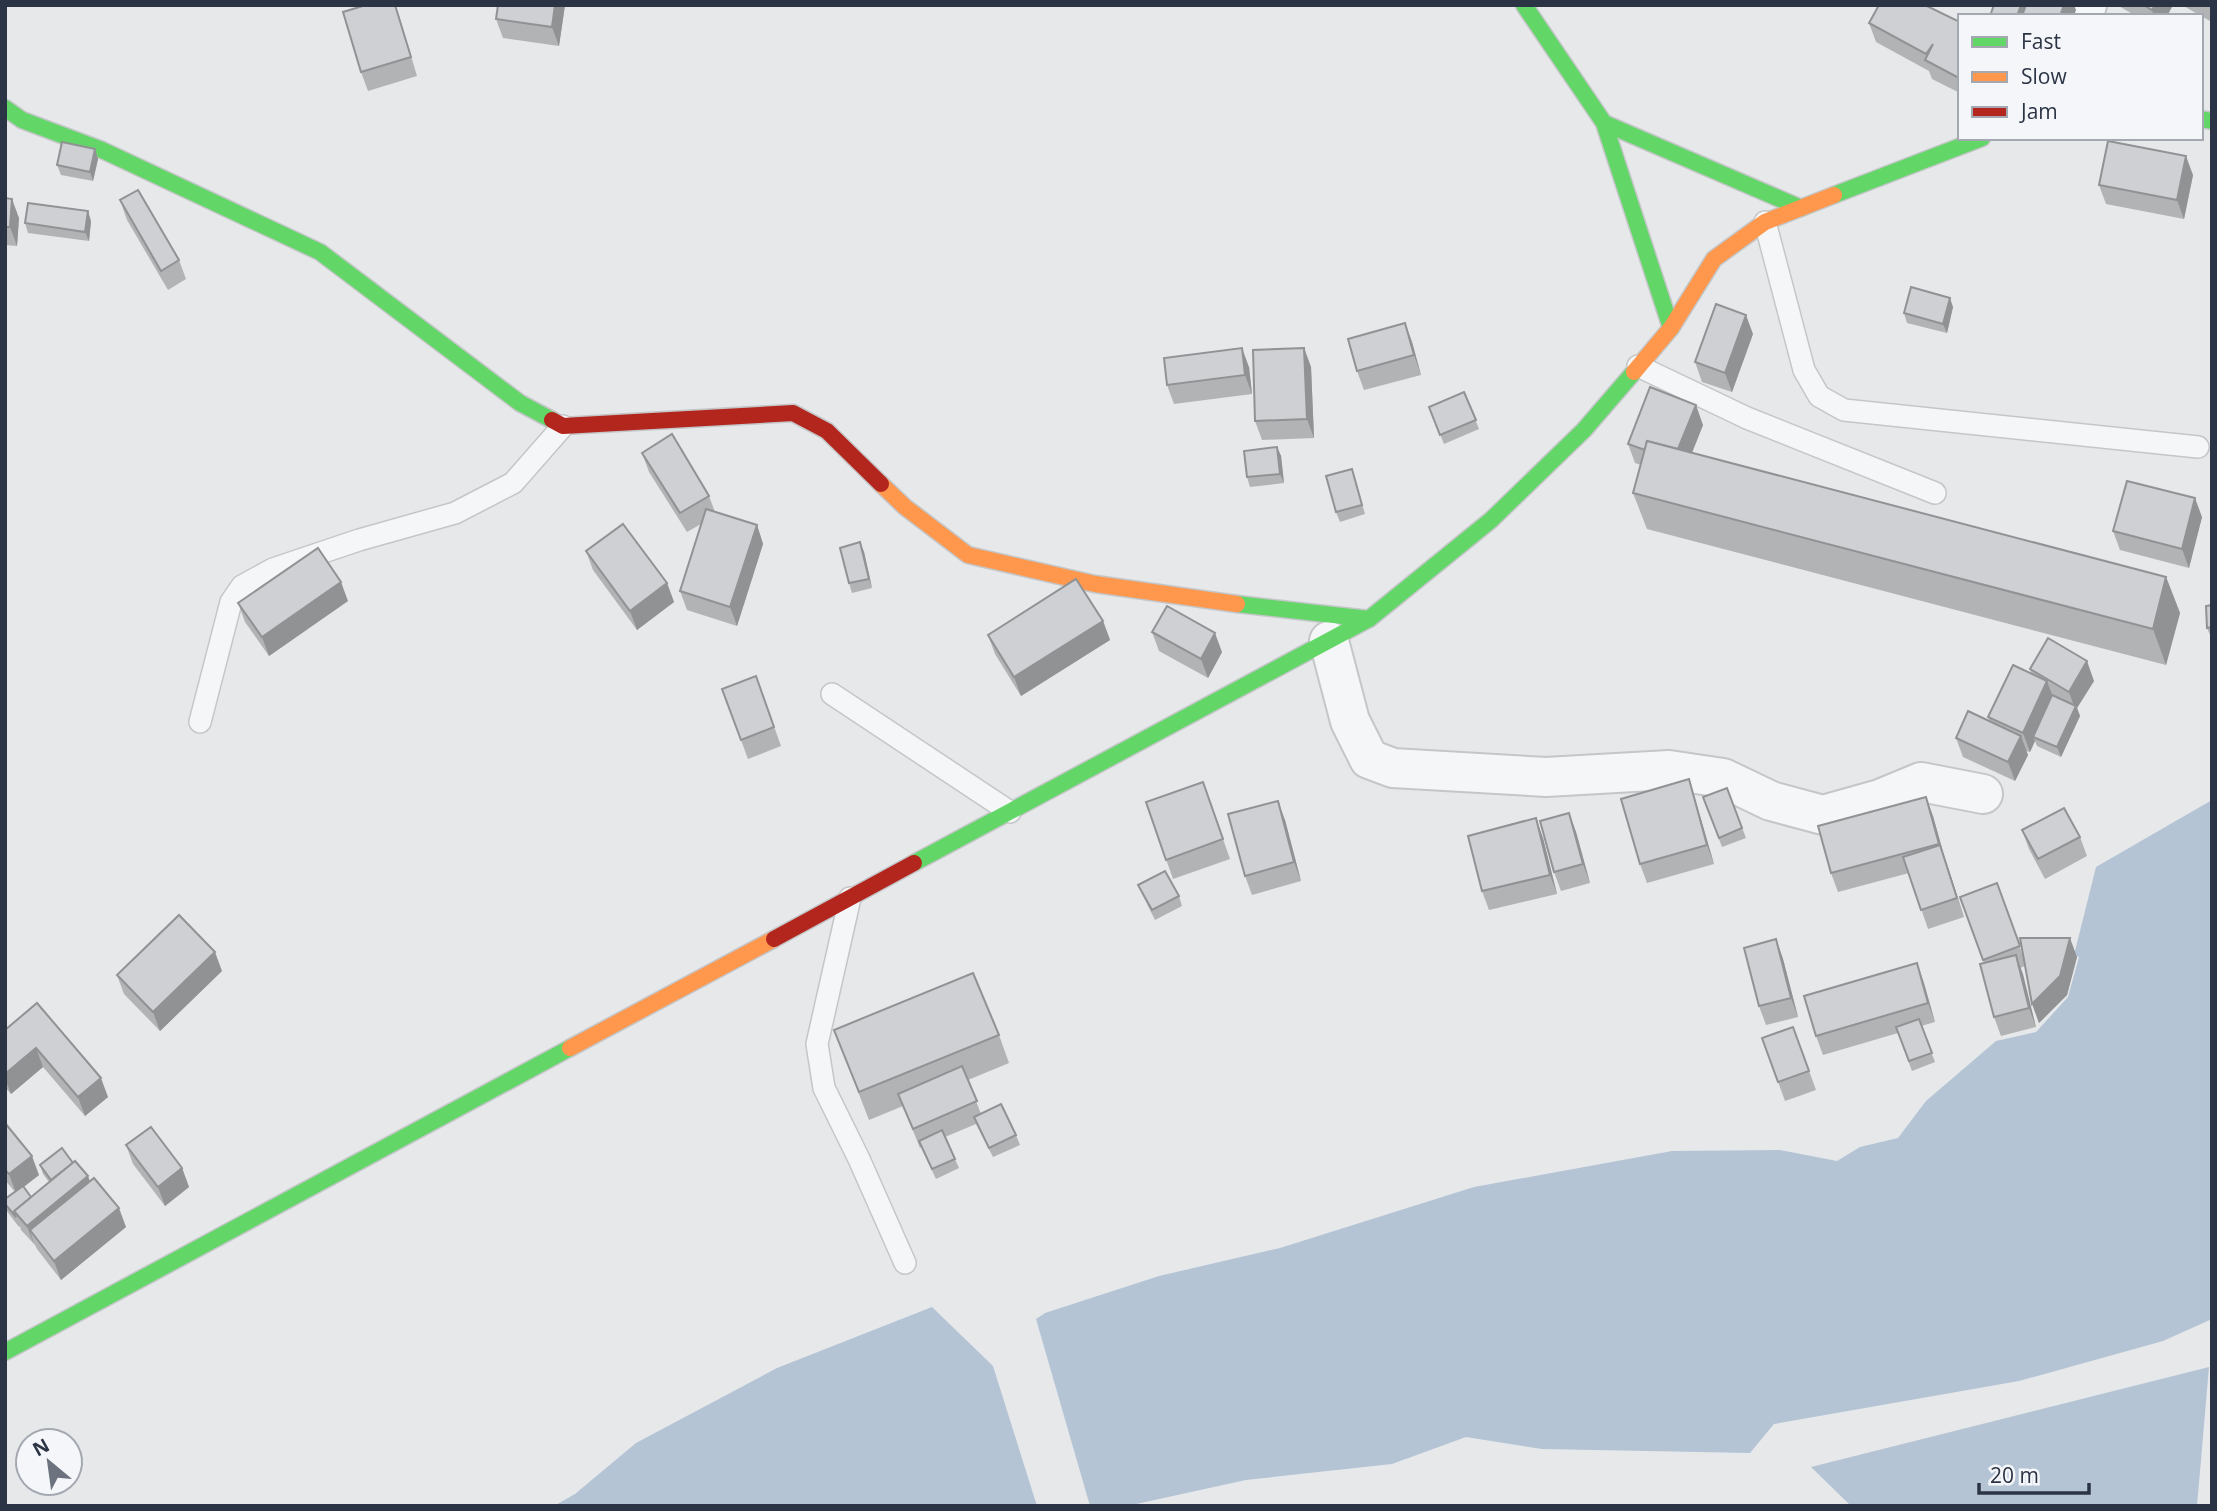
<svg xmlns="http://www.w3.org/2000/svg" width="2217" height="1511" font-family="'Open Sans',sans-serif">
<style>
.water{fill:#b4c4d5}
.lines{fill:none;stroke-linecap:round;stroke-linejoin:round}
.lane-casing{stroke:#c4c6c8;stroke-width:24}
.street-casing{stroke:#c4c6c8;stroke-width:42}
.fast-casing{stroke:#c4c6c8;stroke-width:19}
.slow-casing{stroke:#c4c6c8;stroke-width:19}
.jam-casing{stroke:#c4c6c8;stroke-width:19}
.lane{stroke:#f5f6f7;stroke-width:21}
.street{stroke:#f5f6f7;stroke-width:38}
.fast{stroke:#63d668;stroke-width:16}
.slow{stroke:#ff974d;stroke-width:16}
.jam{stroke:#b3261e;stroke-width:16}
.wall{fill:#b1b3b5}
.shaded-wall{fill:#909294}
.building{fill:#ced0d3;stroke:#909294;stroke-width:2}
</style>
<rect width="100%" height="100%" fill="#e6e8ea"/>
<g class="water">
<polygon points="2212,800 2212,1319 2163,1341 2019,1381 1774,1424 1750,1453 1542,1449 1466,1437 1392,1464 1246,1480 1127,1506 1090,1506 1036,1319 1045,1313 1159,1276 1280,1248 1474,1187 1672,1151 1780,1150 1837,1161 1860,1147 1898,1138 1926,1101 1996,1041 2036,1032 2068,997 2079,957 2074,955 2096,867"/>
<polygon points="932,1307 993,1366 1037,1506 554,1506 575,1494 636,1443 777,1368"/>
<polygon points="2209,1367 2197,1506 1851,1506 1811,1467"/>
</g>
<g class="lines">
<g class="lane-casing">
<g id="lane">
<polyline points="1765,222 1804,370 1819,396 1844,410 2198,447"/>
<polyline points="1638,366 1747,418 1935,493"/>
<polyline points="832,694 1010,812"/>
<polyline points="200,722 231,602 242,586 273,569 359,540 455,513 513,483 563,426"/>
<polyline points="850,898 817,1044 824,1088 859,1159 905,1263"/>
</g>
</g>
<g class="street-casing">
<g id="street">
<polyline points="2083,16 2087,5"/>
<polyline points="1329,641 1350,721 1369,759 1393,768 1546,777 1669,770 1723,778 1771,801 1823,815 1880,799 1921,782 1983,794"/>
</g>
</g>
<g class="fast-casing">
<g id="fast">
<polyline points="1524,5 1604,123 1671,328"/>
<polyline points="5,108 22,120 102,150 320,252 520,403 552,420"/>
<polyline points="2201,119 2212,121"/>
<polyline points="1604,123 1801,208"/>
<polyline points="1834,195 1982,138"/>
<polyline points="1237,604 1369,619"/>
<polyline points="914,863 1369,619 1491,520 1584,430 1634,372"/>
<polyline points="5,1352 570,1048"/>
</g>
</g>
<g class="slow-casing">
<g id="slow">
<polyline points="1634,372 1671,328 1714,259 1765,222 1834,195"/>
<polyline points="881,484 905,507 968,555 1095,584 1237,604"/>
<polyline points="570,1048 774,939"/>
</g>
</g>
<g class="jam-casing">
<g id="jam">
<polyline points="552,420 563,426 793,413 827,431 881,484"/>
<polyline points="774,939 914,863"/>
</g>
</g>
<use href="#lane" class="lane"/>
<use href="#street" class="street"/>
<use href="#fast" class="fast"/>
<use href="#slow" class="slow"/>
<use href="#jam" class="jam"/>
</g>
<g class="wall">
<polygon points="565,5 559,46 503,38 496,19"/>
<polygon points="2117,5 2173,5 2167,16 2136,16"/>
<polygon points="2182,5 2212,5 2212,22 2201,16"/>
<polygon points="399,16 417,76 368,91 361,72"/>
<polygon points="1960,22 1960,93 1932,79 1929,71 1876,42 1869,23"/>
<polygon points="95,149 98,159 93,181 61,175 57,165"/>
<polygon points="2193,175 2184,219 2106,204 2099,185"/>
<polygon points="5,198 19,218 17,246 5,245"/>
<polygon points="120,200 179,260 186,279 168,290 127,220"/>
<polygon points="91,221 89,241 28,233 25,223"/>
<polygon points="1953,307 1947,333 1907,323 1904,313"/>
<polygon points="1405,323 1412,342 1421,375 1364,390 1357,371"/>
<polygon points="1753,334 1732,392 1702,382 1695,362"/>
<polygon points="1304,348 1311,367 1314,438 1262,440 1255,421"/>
<polygon points="1249,367 1252,394 1174,404 1167,385"/>
<polygon points="1464,392 1479,429 1444,444 1429,407"/>
<polygon points="1703,425 1692,453 2166,577 2180,613 2166,665 1647,529 1633,493 1641,465 1635,463 1628,444"/>
<polygon points="1277,447 1281,456 1284,483 1250,487 1247,477"/>
<polygon points="642,453 709,496 715,512 757,525 763,544 737,626 687,610 680,591 701,524 687,532 649,472"/>
<polygon points="1352,469 1365,514 1340,522 1336,512"/>
<polygon points="2202,517 2189,568 2120,550 2113,531"/>
<polygon points="860,542 864,552 872,588 852,593 849,583"/>
<polygon points="586,551 667,583 674,602 637,630 593,570"/>
<polygon points="348,601 269,656 245,622 238,603"/>
<polygon points="2212,605 2212,637 2211,637 2207,628"/>
<polygon points="1103,621 1110,640 1021,696 995,654 988,635"/>
<polygon points="1152,632 1222,652 1208,678 1159,651"/>
<polygon points="2030,669 2094,681 2077,708 2080,716 2061,757 2037,746 2035,741 2030,752 2026,751 2028,755 2015,781 1963,757 1956,738 1990,722 1988,717 2031,673"/>
<polygon points="756,676 781,746 748,759 722,689"/>
<polygon points="1689,779 1695,799 1714,864 1647,883 1640,864"/>
<polygon points="1203,782 1230,859 1173,879 1146,802"/>
<polygon points="1727,788 1746,838 1722,847 1703,797"/>
<polygon points="1569,813 1576,832 1590,883 1561,891 1554,872"/>
<polygon points="1933,816 1943,852 1964,917 1928,929 1909,873 1838,892 1831,873"/>
<polygon points="1285,820 1301,881 1252,895 1245,876"/>
<polygon points="2022,830 2080,837 2087,856 2045,879 2029,849"/>
<polygon points="1543,838 1557,894 1489,910 1482,891"/>
<polygon points="1997,883 2023,956 2077,957 2067,995 2039,1023 2025,966 2020,968 2036,1027 2001,1036 1994,1017 1984,963 1960,897"/>
<polygon points="1138,885 1179,896 1182,906 1155,920 1142,894"/>
<polygon points="1776,939 1783,959 1798,1017 1766,1025 1759,1006"/>
<polygon points="1917,963 1935,1022 1921,1026 1935,1062 1912,1071 1898,1033 1823,1055 1816,1036"/>
<polygon points="222,971 160,1031 124,994 117,975"/>
<polygon points="37,1003 108,1097 85,1116 43,1067 11,1094 5,1087 5,1030"/>
<polygon points="1793,1027 1816,1090 1785,1101 1762,1038"/>
<polygon points="834,1030 999,1035 1009,1063 968,1080 981,1114 1016,1135 1020,1145 993,1157 976,1124 945,1137 959,1168 936,1179 921,1147 920,1148 903,1106 869,1120"/>
<polygon points="5,1123 39,1175 23,1187 31,1197 49,1182 43,1174 40,1165 73,1163 90,1181 126,1227 61,1280 37,1249 35,1245 21,1230 20,1226 19,1227 6,1210 5,1207 5,1199 15,1192 5,1180"/>
<polygon points="126,1145 182,1168 189,1187 165,1206 133,1164"/>
</g>
<g class="shaded-wall">
<polygon points="555,5 565,5 559,46 552,27"/>
<polygon points="2021,5 2034,5 2031,16 2017,16"/>
<polygon points="2064,5 2074,5 2076,10 2074,16 2060,16"/>
<polygon points="2155,5 2173,5 2167,16 2154,16 2152,10"/>
<polygon points="95,149 98,159 93,181 90,172"/>
<polygon points="2186,156 2193,175 2184,219 2177,200"/>
<polygon points="12,199 19,218 17,246 10,227"/>
<polygon points="88,211 91,221 89,241 85,232"/>
<polygon points="1950,298 1953,307 1947,333 1943,324"/>
<polygon points="1746,315 1753,334 1732,392 1725,373"/>
<polygon points="1405,323 1412,342 1421,375 1414,355"/>
<polygon points="1242,348 1249,367 1252,394 1245,375"/>
<polygon points="1304,348 1311,367 1314,438 1307,419"/>
<polygon points="1696,405 1703,425 1681,480 1674,461"/>
<polygon points="1277,447 1281,456 1284,483 1280,474"/>
<polygon points="2195,498 2202,517 2189,568 2182,549"/>
<polygon points="757,525 763,544 737,626 730,607"/>
<polygon points="860,542 864,552 872,588 869,579"/>
<polygon points="2166,577 2180,613 2166,665 2153,629"/>
<polygon points="341,582 348,601 269,656 262,637"/>
<polygon points="667,583 674,602 637,630 630,611"/>
<polygon points="1103,621 1110,640 1021,696 1014,677"/>
<polygon points="1215,633 1222,652 1208,678 1201,659"/>
<polygon points="2087,661 2094,681 2077,708 2080,716 2061,757 2057,747 2075,709 2069,692"/>
<polygon points="2047,681 2054,700 2033,737 2035,741 2030,752 2023,733"/>
<polygon points="2021,736 2028,755 2015,781 2008,762"/>
<polygon points="1689,779 1695,799 1714,864 1707,845"/>
<polygon points="1926,797 1933,816 1943,852 1964,917 1939,844"/>
<polygon points="1278,801 1285,820 1301,881 1294,862"/>
<polygon points="1569,813 1576,832 1590,883 1583,864"/>
<polygon points="1536,818 1543,838 1557,894 1550,875"/>
<polygon points="2070,938 2077,957 2067,995 2039,1023 2032,1004"/>
<polygon points="1776,939 1783,959 1798,1017 1791,998"/>
<polygon points="215,952 222,971 160,1031 153,1012"/>
<polygon points="2016,955 2023,974 2036,1027 2029,1008"/>
<polygon points="1917,963 1924,983 1935,1022 1928,1003"/>
<polygon points="36,1048 43,1067 11,1094 5,1078 5,1074"/>
<polygon points="101,1078 108,1097 85,1116 78,1097"/>
<polygon points="32,1156 39,1175 16,1193 9,1174"/>
<polygon points="182,1168 189,1187 165,1206 158,1187"/>
<polygon points="88,1176 95,1195 30,1230 34,1245 27,1226"/>
<polygon points="119,1208 126,1227 61,1280 54,1261"/>
</g>
<g class="building">
<polygon points="366,5 395,5 411,57 361,72 343,12"/>
<polygon points="498,5 555,5 552,27 496,19"/>
<polygon points="1879,5 1925,5 1960,22 1959,78 1925,60 1933,44 1926,54 1869,23"/>
<polygon points="1994,5 2021,5 2017,16 1990,16"/>
<polygon points="2026,5 2064,5 2060,16 2022,16"/>
<polygon points="2144,5 2155,5 2152,10"/>
<polygon points="2108,141 2186,156 2177,200 2099,185"/>
<polygon points="62,142 95,149 90,172 57,165"/>
<polygon points="138,190 179,260 161,271 120,200"/>
<polygon points="5,198 12,199 10,227 5,227"/>
<polygon points="28,203 88,211 85,232 25,223"/>
<polygon points="1911,287 1950,298 1943,324 1904,313"/>
<polygon points="1716,304 1746,315 1725,373 1695,362"/>
<polygon points="1405,323 1414,355 1357,371 1348,339"/>
<polygon points="1242,348 1245,375 1167,385 1164,358"/>
<polygon points="1304,348 1307,419 1255,421 1253,350"/>
<polygon points="1650,387 1696,405 1678,449 1647,441 1645,450 1628,444"/>
<polygon points="1464,392 1476,420 1440,435 1429,407"/>
<polygon points="672,434 709,496 680,513 642,453"/>
<polygon points="1647,441 2166,577 2153,629 1633,493"/>
<polygon points="1277,447 1280,474 1247,477 1244,451"/>
<polygon points="1352,469 1362,505 1336,512 1326,476"/>
<polygon points="2127,481 2195,498 2182,549 2113,531"/>
<polygon points="706,509 757,525 730,607 680,591"/>
<polygon points="623,524 667,583 630,611 586,551"/>
<polygon points="860,542 869,579 849,583 840,548"/>
<polygon points="318,548 341,582 262,637 238,603"/>
<polygon points="1076,579 1103,621 1014,677 988,635"/>
<polygon points="2212,605 2212,627 2207,628 2206,606"/>
<polygon points="1167,606 1215,633 1201,659 1152,632"/>
<polygon points="2048,638 2087,661 2069,692 2030,669"/>
<polygon points="2013,665 2047,681 2023,733 1988,717"/>
<polygon points="756,676 774,727 741,740 722,689"/>
<polygon points="2052,695 2076,706 2057,747 2033,737"/>
<polygon points="1968,711 2021,736 2008,762 1956,738"/>
<polygon points="1689,779 1707,845 1640,864 1621,799"/>
<polygon points="1203,782 1223,839 1166,860 1146,802"/>
<polygon points="1727,788 1742,828 1719,838 1703,797"/>
<polygon points="1926,797 1939,844 1831,873 1818,826"/>
<polygon points="1278,801 1294,862 1245,876 1228,814"/>
<polygon points="2064,808 2080,837 2038,859 2022,830"/>
<polygon points="1569,813 1583,864 1554,872 1540,821"/>
<polygon points="1536,818 1550,875 1482,891 1468,836"/>
<polygon points="1940,845 1957,898 1921,910 1903,857"/>
<polygon points="1165,871 1179,896 1152,910 1138,885"/>
<polygon points="1997,883 2020,946 1983,960 1960,897"/>
<polygon points="179,915 215,952 153,1012 117,975"/>
<polygon points="2020,938 2070,938 2060,976 2032,1004"/>
<polygon points="1776,939 1791,998 1759,1006 1744,948"/>
<polygon points="2016,955 2029,1008 1994,1017 1980,964"/>
<polygon points="1917,963 1928,1003 1816,1036 1804,996"/>
<polygon points="973,973 999,1035 859,1092 834,1030"/>
<polygon points="37,1003 101,1078 78,1097 36,1048 5,1074 5,1030"/>
<polygon points="1919,1019 1932,1053 1909,1061 1896,1027"/>
<polygon points="1793,1027 1809,1071 1778,1082 1762,1038"/>
<polygon points="962,1066 977,1101 913,1129 898,1094"/>
<polygon points="1001,1104 1016,1135 989,1148 974,1117"/>
<polygon points="5,1123 32,1156 9,1174 5,1170"/>
<polygon points="151,1127 182,1168 158,1187 126,1145"/>
<polygon points="942,1130 955,1159 932,1169 919,1141"/>
<polygon points="62,1148 73,1163 51,1180 40,1165"/>
<polygon points="75,1161 88,1176 27,1226 14,1211"/>
<polygon points="94,1178 119,1208 54,1261 30,1230"/>
<polygon points="23,1186 31,1197 14,1211 16,1217 5,1204 5,1199"/>
</g>
<rect width="2217" height="1511" fill="none" stroke="#2b3445" stroke-width="14"/>
<rect x="1958" y="14" width="245" height="126" fill="#f4f6f9" stroke="#a4a8b1" stroke-width="2"/>
<rect x="1972" y="37" width="35" height="10" fill="#63d668" stroke="#a4a8b1" stroke-width="2"/>
<text x="2021" y="49" font-size="21" fill="#2b3445">Fast</text>
<rect x="1972" y="72" width="35" height="10" fill="#ff974d" stroke="#a4a8b1" stroke-width="2"/>
<text x="2021" y="84" font-size="21" fill="#2b3445">Slow</text>
<rect x="1972" y="107" width="35" height="10" fill="#b3261e" stroke="#a4a8b1" stroke-width="2"/>
<text x="2021" y="119" font-size="21" fill="#2b3445">Jam</text>
<g transform="translate(49 1462) rotate(331)"><circle r="33" fill="#f4f6f9" stroke="#a4a8b1" stroke-width="2"/>
<path d="M0-5L12 26L0 18L-12 26Z" fill="#6c737f"/>
<text y="-10" font-size="19" font-weight="bold" text-anchor="middle" fill="#2b3445">N</text>
</g>
<path d="M1979 1483v10h110v-10" fill="none" stroke="#2b3445" stroke-width="3.5"/>
<text x="1990" y="1483" font-size="21" fill="#2b3445" stroke="#f4f6f9" stroke-width="5" paint-order="stroke">20 m</text>
</svg>
